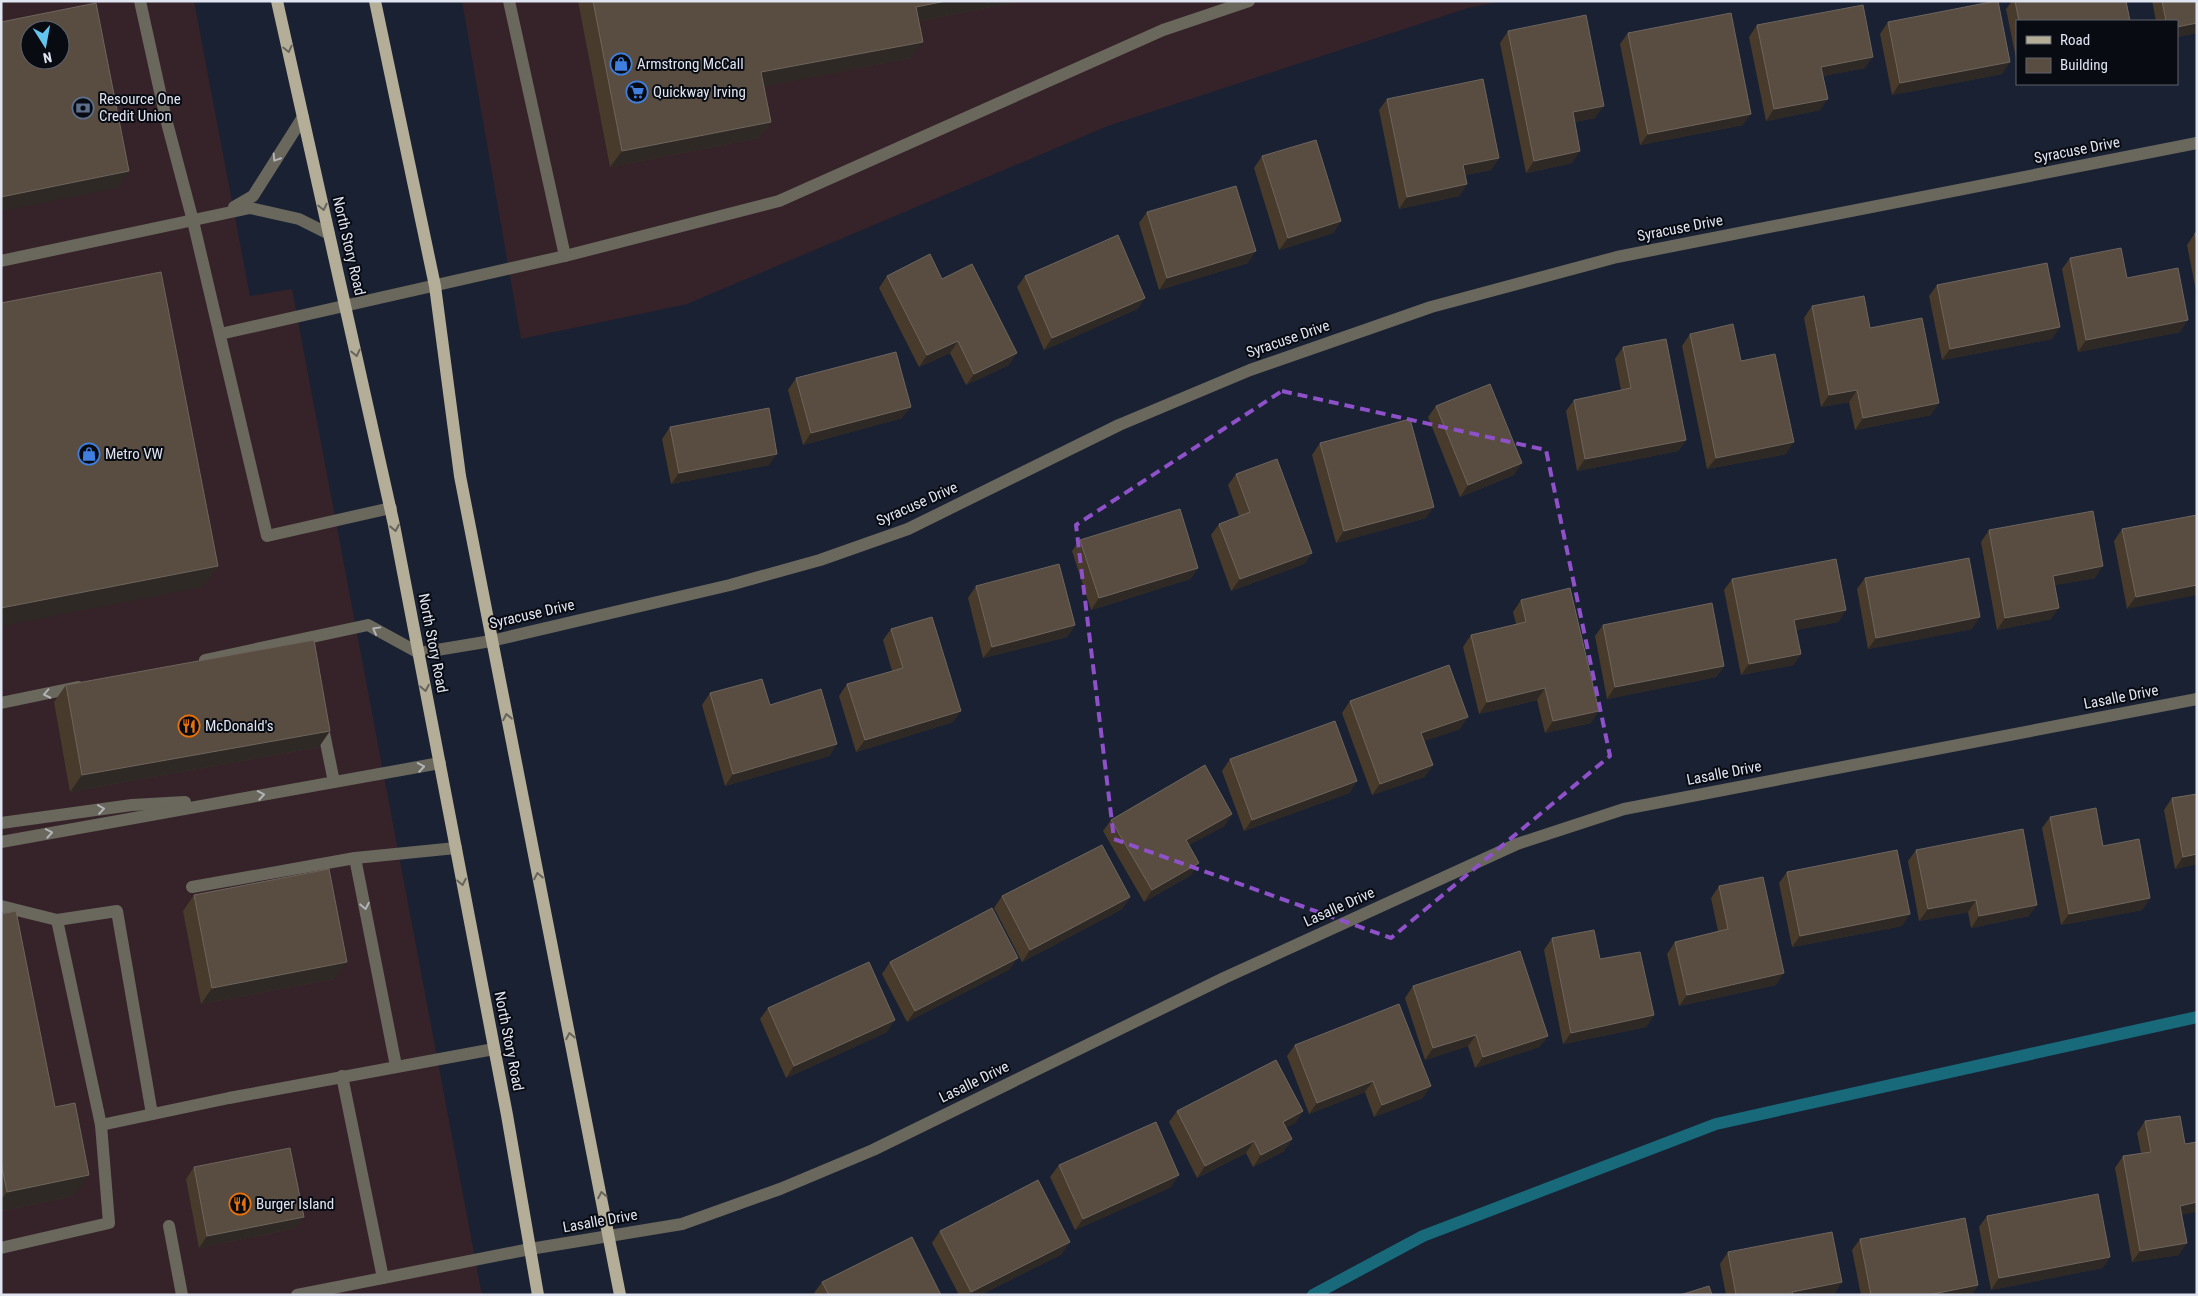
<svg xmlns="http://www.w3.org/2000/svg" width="2198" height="1296" font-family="'Roboto Condensed',sans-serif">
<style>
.commercial{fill:#352329;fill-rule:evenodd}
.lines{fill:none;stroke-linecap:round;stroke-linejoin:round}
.stream{stroke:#186a7a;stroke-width:12}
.minor{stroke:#6a675d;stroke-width:12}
.major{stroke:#b4ad98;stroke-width:12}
.wall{fill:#483b2c}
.shaded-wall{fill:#2f2925}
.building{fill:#594d41;stroke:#6e655d;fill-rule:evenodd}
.oneway{stroke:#67645c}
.oneway2{stroke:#b1b3b6}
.marked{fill:none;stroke:#8f51c9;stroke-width:4;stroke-dasharray:10 6;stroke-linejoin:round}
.labels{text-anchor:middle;stroke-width:4;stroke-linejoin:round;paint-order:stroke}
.poi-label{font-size:15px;fill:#e0e5f1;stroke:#080b12;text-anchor:start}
.street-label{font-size:15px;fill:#e0e5f1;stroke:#080b12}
</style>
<rect width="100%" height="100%" fill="#192132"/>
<g class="commercial">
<path d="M1,1H194L250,296L292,289L482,1295H1ZM30,30H60V60H30Z"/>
<polygon points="462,1 1503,1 1468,8 1108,126 687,304 521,339"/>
</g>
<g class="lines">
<polyline class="stream" points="1313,1295 1423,1236 1716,1124 2197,1017"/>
<g class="minor">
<polyline points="140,1 166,119 193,221 267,536 391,508"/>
<polyline points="509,1 565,256"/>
<polyline points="234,207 253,196 303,117"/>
<polyline points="1,261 250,208 299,219 329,234"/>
<polyline points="220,334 565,256 779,201 1163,30 1249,1"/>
<polyline points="205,660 368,625 419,653 491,641 730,585 820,560 908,529 1119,425 1250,370 1431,307 1617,257 2197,143"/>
<polyline points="1,703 78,687"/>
<polyline points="322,723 334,782"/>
<polyline points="1,823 132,805 185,802"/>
<polyline points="1,842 440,763"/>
<polyline points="355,858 396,1066"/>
<polyline points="192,887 355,858 456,848"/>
<polyline points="1,906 57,920 101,1125 109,1223 1,1248"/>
<polyline points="57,920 117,911 152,1114"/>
<polyline points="342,1076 383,1278"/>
<polyline points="101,1125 229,1098 494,1049"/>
<polyline points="169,1226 182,1295"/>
<polyline points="297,1295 530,1249 682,1224 780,1189 873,1150 1224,978 1517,844 1624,809 2197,699"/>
</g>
<g class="major">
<polyline points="277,1 394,525 507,1115 538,1295"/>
<polyline points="375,1 435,286 460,476 620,1295"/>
</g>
</g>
<g class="wall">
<polygon points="578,1 1022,1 919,21 911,58 764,86 771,122 759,138 610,167"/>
<polygon points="2012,1 2126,1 2130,21 2017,21 2017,63 2006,9"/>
<polygon points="2152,1 2197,1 2197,33 2177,37 2177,21 2156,21"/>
<polygon points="1888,22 2002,74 1892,95 1880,34"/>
<polygon points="1757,25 1865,68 1823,76 1820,110 1766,121 1749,37"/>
<polygon points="1508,31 1595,118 1575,122 1572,163 1526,173 1500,43"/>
<polygon points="1628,33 1743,125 1640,145 1620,44"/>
<polygon points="1387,99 1499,158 1491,170 1465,175 1467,184 1459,196 1399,209 1379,110"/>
<polygon points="1262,156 1341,221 1333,233 1279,250 1254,168"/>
<polygon points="1147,212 1248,263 1159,290 1139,223"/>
<polygon points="2195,233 2197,233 2197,296 2187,245"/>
<polygon points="2070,258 2127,278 2180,332 2078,352 2062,269"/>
<polygon points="887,276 942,279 1009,365 966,385 950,353 919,367 879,288"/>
<polygon points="1025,276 1145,298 1137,309 1044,350 1017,287"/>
<polygon points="1937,285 2052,339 1942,360 1929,296"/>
<polygon points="1812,306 1870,328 1931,415 1855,430 1849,402 1821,407 1804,318"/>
<polygon points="1690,334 1741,361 1786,454 1707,469 1682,346"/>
<polygon points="1623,347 1686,440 1678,451 1577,471 1566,411 1574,400 1621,390 1615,359"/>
<polygon points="796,378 902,418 803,445 788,390"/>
<polygon points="1436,406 1514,475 1460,497 1428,417"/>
<polygon points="670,427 769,465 671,484 662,439"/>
<polygon points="1320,443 1426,518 1336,543 1312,455"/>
<polygon points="1236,474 1312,553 1304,564 1231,591 1211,535 1219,524 1239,516 1228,485"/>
<polygon points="2197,515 2127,609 2114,541 2122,529"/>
<polygon points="1989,530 2095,578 2055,585 2051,619 1997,630 1981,542"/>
<polygon points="1080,540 1198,568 1190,579 1091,610 1072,551"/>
<polygon points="1865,578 1972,629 1868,649 1857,589"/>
<polygon points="1732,579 1846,610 1838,622 1796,630 1801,654 1793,665 1741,675 1724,590"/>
<polygon points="976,586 1075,625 1067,637 983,658 968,598"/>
<polygon points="1521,600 1591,723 1545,733 1537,700 1479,714 1463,647 1471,635 1516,624 1513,612"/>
<polygon points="1603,625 1724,666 1716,677 1607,699 1595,636"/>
<polygon points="891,629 953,722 856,752 839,696 847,684 892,671 883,640"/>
<polygon points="66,685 319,747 70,792 54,702"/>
<polygon points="710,693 770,705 837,744 829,756 725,786 702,705"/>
<polygon points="1350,701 1460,729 1424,741 1433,765 1424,777 1372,795 1342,713"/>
<polygon points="1230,759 1357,781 1349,793 1244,831 1222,771"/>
<polygon points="2197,794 2197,864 2175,869 2164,810 2172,798"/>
<polygon points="1232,814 1224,826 1189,845 1191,875 1144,902 1103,831 1111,820"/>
<polygon points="2050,817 2103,846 2150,898 2142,910 2061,925 2042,828"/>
<polygon points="1916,850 2029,916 1971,928 1968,912 1919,921 1908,861"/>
<polygon points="1787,872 1902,926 1792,947 1779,883"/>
<polygon points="1719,886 1776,985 1679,1006 1667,954 1675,942 1718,931 1711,898"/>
<polygon points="194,895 335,979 201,1004 183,911"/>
<polygon points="1002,896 1130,897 1122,909 1022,962 994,908"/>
<polygon points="1,914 55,1107 74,1196 1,1211"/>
<polygon points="1552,938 1600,959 1654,1015 1646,1027 1563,1044 1544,950"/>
<polygon points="890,962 1010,969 907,1022 882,974"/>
<polygon points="1413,986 1548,1036 1539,1047 1475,1068 1468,1046 1425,1060 1405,998"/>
<polygon points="768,1008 887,1032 786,1078 760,1019"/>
<polygon points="1295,1045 1423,1098 1374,1117 1365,1092 1309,1114 1287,1056"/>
<polygon points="1177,1111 1303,1111 1295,1123 1286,1127 1292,1139 1284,1151 1253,1167 1246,1153 1197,1178 1169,1122"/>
<polygon points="2145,1121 2182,1215 2179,1255 2132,1262 2115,1168 2123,1156 2141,1153 2137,1133"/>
<polygon points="1059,1165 1171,1187 1075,1230 1050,1177"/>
<polygon points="194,1167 296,1228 199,1248 186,1179"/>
<polygon points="1987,1216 2110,1257 2102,1268 1991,1290 1979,1227"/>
<polygon points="940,1231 1062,1254 980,1295 959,1295 932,1243"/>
<polygon points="1860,1239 1978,1285 1972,1295 1861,1295 1852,1250"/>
<polygon points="1728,1252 1842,1282 1834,1294 1830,1295 1726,1295 1720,1264"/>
<polygon points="822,1282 941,1295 815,1295 814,1293"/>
</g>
<g class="shaded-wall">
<polygon points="946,1 1022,1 904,24 916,7"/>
<polygon points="2197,23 2197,33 2177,37 2177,27"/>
<polygon points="923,42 911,58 750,89 761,72"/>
<polygon points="1873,57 1865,68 1813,78 1821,67"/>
<polygon points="2010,62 2002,74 1892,95 1900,83"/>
<polygon points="1828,99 1820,110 1766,121 1774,109"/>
<polygon points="1604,106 1595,118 1565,124 1573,112"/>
<polygon points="1751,114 1743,125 1640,145 1648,134"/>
<polygon points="771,122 759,138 610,167 622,151"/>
<polygon points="1580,151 1572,163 1526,173 1534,161"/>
<polygon points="1499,158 1491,170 1455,177 1463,165"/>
<polygon points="129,171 118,188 1,211 1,197"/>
<polygon points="1467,184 1459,196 1399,209 1407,197"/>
<polygon points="1341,221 1333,233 1279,250 1288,238"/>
<polygon points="1256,251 1248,263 1159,290 1167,278"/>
<polygon points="1145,298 1137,309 1044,350 1052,338"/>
<polygon points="2188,320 2180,332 2078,352 2086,340"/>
<polygon points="2060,327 2052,339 1942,360 1950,349"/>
<polygon points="958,341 950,353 919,367 927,355"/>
<polygon points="1017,353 1009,365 966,385 974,374"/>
<polygon points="1857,390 1849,402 1821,407 1829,395"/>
<polygon points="1939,403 1931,415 1855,430 1863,418"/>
<polygon points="911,407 902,418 803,445 811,433"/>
<polygon points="1686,440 1678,451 1577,471 1585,459"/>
<polygon points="1794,442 1786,454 1707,469 1716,458"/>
<polygon points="777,454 769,465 671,484 679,473"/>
<polygon points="1522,463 1514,475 1460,497 1468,485"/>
<polygon points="1434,507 1426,518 1336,543 1344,531"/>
<polygon points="1312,553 1304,564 1231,591 1240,579"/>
<polygon points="218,566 203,587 1,626 1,608"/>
<polygon points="2103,566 2095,578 2045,587 2053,576"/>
<polygon points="1198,568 1190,579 1091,610 1099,598"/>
<polygon points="2197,585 2197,595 2127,609 2136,597"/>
<polygon points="2059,608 2051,619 1997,630 2005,618"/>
<polygon points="1846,610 1838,622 1786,632 1794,620"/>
<polygon points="1980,617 1972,629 1868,649 1876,638"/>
<polygon points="1075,625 1067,637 983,658 992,647"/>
<polygon points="1801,654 1793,665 1741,675 1749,664"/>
<polygon points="1724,666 1716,677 1607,699 1615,687"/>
<polygon points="1545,688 1537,700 1479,714 1487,702"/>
<polygon points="961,711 953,722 856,752 865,740"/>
<polygon points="1599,711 1591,723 1545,733 1553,721"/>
<polygon points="1468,717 1460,729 1413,745 1421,733"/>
<polygon points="330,731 319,747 70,792 82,775"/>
<polygon points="837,744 829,756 725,786 733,774"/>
<polygon points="1433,765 1424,777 1372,795 1380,784"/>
<polygon points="1357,781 1349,793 1244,831 1252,820"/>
<polygon points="1232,814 1224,826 1178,851 1186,840"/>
<polygon points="2197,854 2197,864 2175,869 2183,857"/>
<polygon points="1199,863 1191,875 1144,902 1152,890"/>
<polygon points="1130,897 1122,909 1022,962 1030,950"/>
<polygon points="2150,898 2142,910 2061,925 2069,914"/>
<polygon points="1976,900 1968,912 1919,921 1928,909"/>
<polygon points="2037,905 2029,916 1971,928 1979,916"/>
<polygon points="1910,914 1902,926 1792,947 1800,936"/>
<polygon points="1018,958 1010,969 907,1022 915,1011"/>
<polygon points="347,962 335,979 201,1004 212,988"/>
<polygon points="1784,973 1776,985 1679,1006 1687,995"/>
<polygon points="1654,1015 1646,1027 1563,1044 1571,1033"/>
<polygon points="895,1020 887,1032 786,1078 794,1066"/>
<polygon points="1476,1035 1468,1046 1425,1060 1433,1048"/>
<polygon points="1548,1036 1539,1047 1475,1068 1483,1057"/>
<polygon points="1373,1081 1365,1092 1309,1114 1317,1103"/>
<polygon points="1431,1086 1423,1098 1374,1117 1382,1105"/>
<polygon points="1303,1111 1295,1123 1275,1133 1283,1122"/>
<polygon points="1292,1139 1284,1151 1253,1167 1261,1155"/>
<polygon points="1254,1141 1246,1153 1197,1178 1205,1166"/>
<polygon points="89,1175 74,1196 1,1211 1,1200 7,1192"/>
<polygon points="1179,1175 1171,1187 1075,1230 1083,1219"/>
<polygon points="2197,1202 2197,1212 2172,1217 2180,1206"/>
<polygon points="304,1217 296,1228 199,1248 207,1236"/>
<polygon points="1070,1242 1062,1254 980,1295 969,1295 971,1292"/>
<polygon points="2187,1243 2179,1255 2132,1262 2140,1251"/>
<polygon points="2110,1257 2102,1268 1991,1290 1999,1278"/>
<polygon points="1842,1282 1834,1294 1830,1295 1790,1295 1792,1292"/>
<polygon points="1978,1285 1972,1295 1928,1295"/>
</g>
<g class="building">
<polygon points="593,1 946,1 916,7 923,42 761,72 771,122 622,151"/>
<polygon points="1996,1 1998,1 2010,62 1900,83 1888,22"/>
<polygon points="2015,1 2126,1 2130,21 2019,21"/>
<polygon points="2162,1 2197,1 2197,23 2177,27 2177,21 2166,21"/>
<path d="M96,3L129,171L1,197V22ZM30,30H60V60H30Z"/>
<polygon points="1863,5 1873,57 1821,67 1828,99 1774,109 1757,25"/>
<polygon points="1731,13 1751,114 1648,134 1628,33"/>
<polygon points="1586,15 1604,106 1573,112 1580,151 1534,161 1508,31"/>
<polygon points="1483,79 1499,158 1463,165 1467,184 1407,197 1387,99"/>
<polygon points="1316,140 1341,221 1288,238 1262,156"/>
<polygon points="1236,186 1256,251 1167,278 1147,212"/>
<polygon points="2195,233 2197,233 2197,243"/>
<polygon points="1118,235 1145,298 1052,338 1025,276"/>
<polygon points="2121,248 2127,278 2178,268 2188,320 2086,340 2070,258"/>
<polygon points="930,254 942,279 972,264 1017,353 974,374 958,341 927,355 887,276"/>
<polygon points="2047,263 2060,327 1950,349 1937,285"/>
<polygon points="161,272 218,566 1,608 1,303"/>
<polygon points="1864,296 1870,328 1922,318 1939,403 1863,418 1857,390 1829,395 1812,306"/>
<polygon points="1733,324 1741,361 1775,354 1794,442 1716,458 1690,334"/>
<polygon points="1666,339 1686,440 1585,459 1574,400 1631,388 1623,347"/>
<polygon points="896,352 911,407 811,433 796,378"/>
<polygon points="1490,384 1522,463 1468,485 1436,406"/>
<polygon points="769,408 777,454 679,473 670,427"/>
<polygon points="1410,419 1434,507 1344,531 1320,443"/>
<polygon points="1277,459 1312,553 1240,579 1219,524 1250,512 1236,474"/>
<polygon points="1180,509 1198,568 1099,598 1080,540"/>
<polygon points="2093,511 2103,566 2053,576 2059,608 2005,618 1989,530"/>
<polygon points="2197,515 2197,585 2136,597 2122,529"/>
<polygon points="1969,558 1980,617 1876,638 1865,578"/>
<polygon points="1836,559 1846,610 1794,620 1801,654 1749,664 1732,579"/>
<polygon points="1059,564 1075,625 992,647 976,586"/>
<polygon points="1570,588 1599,711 1553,721 1545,688 1487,702 1471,635 1526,622 1521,600"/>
<polygon points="1712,603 1724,666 1615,687 1603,625"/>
<polygon points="932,617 961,711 865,740 847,684 903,668 891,629"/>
<polygon points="314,640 330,731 82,775 66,685"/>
<polygon points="1449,665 1468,717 1421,733 1433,765 1380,784 1350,701"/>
<polygon points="762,679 770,705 821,689 837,744 733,774 710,693"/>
<polygon points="1335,721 1357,781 1252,820 1230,759"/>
<polygon points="1205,765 1232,814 1186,840 1199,863 1152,890 1111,820"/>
<polygon points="2197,794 2197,854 2183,857 2172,798"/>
<polygon points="2096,808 2103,846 2139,839 2150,898 2069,914 2050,817"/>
<polygon points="2023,829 2037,905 1979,916 1976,900 1928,909 1916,850"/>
<polygon points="1102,845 1130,897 1030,950 1002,896"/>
<polygon points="1897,850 1910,914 1800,936 1787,872"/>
<polygon points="329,869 347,962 212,988 194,895"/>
<polygon points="1763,877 1784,973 1687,995 1675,942 1728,929 1719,886"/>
<polygon points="992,908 1018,958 915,1011 890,962"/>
<polygon points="16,911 55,1107 75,1103 89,1175 7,1192 1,1163 1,914"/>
<polygon points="1594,930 1600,959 1640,952 1654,1015 1571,1033 1552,938"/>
<polygon points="1520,951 1548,1036 1483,1057 1476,1035 1433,1048 1413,986"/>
<polygon points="869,962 895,1020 794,1066 768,1008"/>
<polygon points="1399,1004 1431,1086 1382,1105 1373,1081 1317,1103 1295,1045"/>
<polygon points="1276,1060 1303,1111 1283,1122 1292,1139 1261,1155 1254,1141 1205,1166 1177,1111"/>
<polygon points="2180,1116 2185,1144 2197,1142 2197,1202 2180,1206 2187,1243 2140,1251 2123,1156 2151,1152 2145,1121"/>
<polygon points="1156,1122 1179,1175 1083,1219 1059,1165"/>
<polygon points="290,1148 304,1217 207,1236 194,1167"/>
<polygon points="1038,1180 1070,1242 971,1292 940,1231"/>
<polygon points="2098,1194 2110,1257 1999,1278 1987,1216"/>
<polygon points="1965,1218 1978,1285 1928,1295 1871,1295 1860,1239"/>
<polygon points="1832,1232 1842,1282 1792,1292 1793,1295 1736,1295 1728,1252"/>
<polygon points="912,1237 941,1295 829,1295 822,1282"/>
<polygon points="1709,1286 1712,1295 1680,1295"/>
</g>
<defs><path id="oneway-chevron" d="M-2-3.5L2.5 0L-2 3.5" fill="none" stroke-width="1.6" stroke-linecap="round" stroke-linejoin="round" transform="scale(1.25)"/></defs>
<g class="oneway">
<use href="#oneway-chevron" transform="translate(288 49) rotate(77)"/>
<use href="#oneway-chevron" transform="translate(323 207) rotate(77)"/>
<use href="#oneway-chevron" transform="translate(356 353) rotate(77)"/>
<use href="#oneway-chevron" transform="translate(395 528) rotate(79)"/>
<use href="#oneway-chevron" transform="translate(425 688) rotate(79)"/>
<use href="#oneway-chevron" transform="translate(507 717) rotate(-101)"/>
<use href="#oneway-chevron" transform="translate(538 876) rotate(-101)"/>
<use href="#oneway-chevron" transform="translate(462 882) rotate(79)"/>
<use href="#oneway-chevron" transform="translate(570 1036) rotate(-101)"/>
<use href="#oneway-chevron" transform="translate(602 1195) rotate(-101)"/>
</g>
<g class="oneway2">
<use href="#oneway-chevron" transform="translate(276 158) rotate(123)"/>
<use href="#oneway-chevron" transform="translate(376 630) rotate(-151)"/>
<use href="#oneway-chevron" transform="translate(47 694) rotate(168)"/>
<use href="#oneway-chevron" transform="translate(421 767) rotate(-10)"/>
<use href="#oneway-chevron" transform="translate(261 795) rotate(-10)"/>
<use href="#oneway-chevron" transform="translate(101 809) rotate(-8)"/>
<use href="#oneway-chevron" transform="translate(49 833) rotate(-10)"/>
<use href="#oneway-chevron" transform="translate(365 906) rotate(79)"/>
</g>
<path class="marked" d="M1282,391L1546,450L1610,756L1391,938L1114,839L1076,525Z"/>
<defs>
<g id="shop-ring" transform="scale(1.125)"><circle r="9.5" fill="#080b12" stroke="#3f7fe0" stroke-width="1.5"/><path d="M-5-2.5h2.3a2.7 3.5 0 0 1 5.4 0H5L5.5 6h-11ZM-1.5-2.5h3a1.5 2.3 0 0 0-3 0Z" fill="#3f7fe0"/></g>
<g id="supermarket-ring" transform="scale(1.125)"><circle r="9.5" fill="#080b12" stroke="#3f7fe0" stroke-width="1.5"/><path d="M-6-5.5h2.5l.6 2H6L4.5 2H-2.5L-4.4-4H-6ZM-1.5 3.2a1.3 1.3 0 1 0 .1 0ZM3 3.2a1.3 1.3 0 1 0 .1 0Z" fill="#3f7fe0"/></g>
<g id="bank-ring" transform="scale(1.125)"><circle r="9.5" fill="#080b12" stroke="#5c6f8a" stroke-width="1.5"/><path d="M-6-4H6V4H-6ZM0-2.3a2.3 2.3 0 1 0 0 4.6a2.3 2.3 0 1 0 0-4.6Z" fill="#5c6f8a"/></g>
<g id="restaurant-ring" transform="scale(1.125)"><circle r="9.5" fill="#080b12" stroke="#e8710a" stroke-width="1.5"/><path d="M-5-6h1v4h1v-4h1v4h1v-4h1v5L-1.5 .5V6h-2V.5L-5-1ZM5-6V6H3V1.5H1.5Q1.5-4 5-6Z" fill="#e8710a"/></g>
</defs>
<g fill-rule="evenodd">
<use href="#shop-ring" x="621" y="64"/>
<use href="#supermarket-ring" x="637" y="92"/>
<use href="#bank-ring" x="83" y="108"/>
<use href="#shop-ring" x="89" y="454"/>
<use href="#restaurant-ring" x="189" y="726"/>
<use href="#restaurant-ring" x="240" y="1204"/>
</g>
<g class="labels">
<g class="poi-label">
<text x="637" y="69">Armstrong McCall</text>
<text x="653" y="97">Quickway Irving</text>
<text x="99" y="104">Resource One<tspan x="99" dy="17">Credit Union</tspan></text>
<text x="105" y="459">Metro VW</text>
<text x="205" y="731">McDonald's</text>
<text x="256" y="1209">Burger Island</text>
</g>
<g class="street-label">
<text transform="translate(2077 150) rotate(-11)" y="5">Syracuse Drive</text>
<text transform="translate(1680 228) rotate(-11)" y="5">Syracuse Drive</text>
<text transform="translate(349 246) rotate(77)" y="5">North Story Road</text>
<text transform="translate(1288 339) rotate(-19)" y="5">Syracuse Drive</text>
<text transform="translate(917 504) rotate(-24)" y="5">Syracuse Drive</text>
<text transform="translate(532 614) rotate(-13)" y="5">Syracuse Drive</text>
<text transform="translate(433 643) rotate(79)" y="5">North Story Road</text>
<text transform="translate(2121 697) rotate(-11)" y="5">Lasalle Drive</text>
<text transform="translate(1724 773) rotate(-11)" y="5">Lasalle Drive</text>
<text transform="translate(1339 907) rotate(-24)" y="5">Lasalle Drive</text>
<text transform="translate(509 1041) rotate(79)" y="5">North Story Road</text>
<text transform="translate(974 1082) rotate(-26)" y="5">Lasalle Drive</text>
<text transform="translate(600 1221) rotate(-10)" y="5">Lasalle Drive</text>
</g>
</g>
<rect width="2198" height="1296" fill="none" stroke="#e0e5f1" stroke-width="5"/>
<rect x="2016" y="20" width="162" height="65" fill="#080b12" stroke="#5e626b"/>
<rect x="2026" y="36" width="25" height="8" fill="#b4ad98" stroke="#5e626b"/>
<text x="2060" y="45" font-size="15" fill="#e0e5f1">Road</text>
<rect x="2026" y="58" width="25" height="15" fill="#594d41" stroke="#5e626b"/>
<text x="2060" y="70" font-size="15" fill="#e0e5f1">Building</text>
<g transform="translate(45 45) rotate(169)"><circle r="24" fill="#080b12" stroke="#5e626b"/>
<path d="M0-4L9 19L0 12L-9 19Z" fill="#64c5ee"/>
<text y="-8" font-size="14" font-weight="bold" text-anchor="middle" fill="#e0e5f1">N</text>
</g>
</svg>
